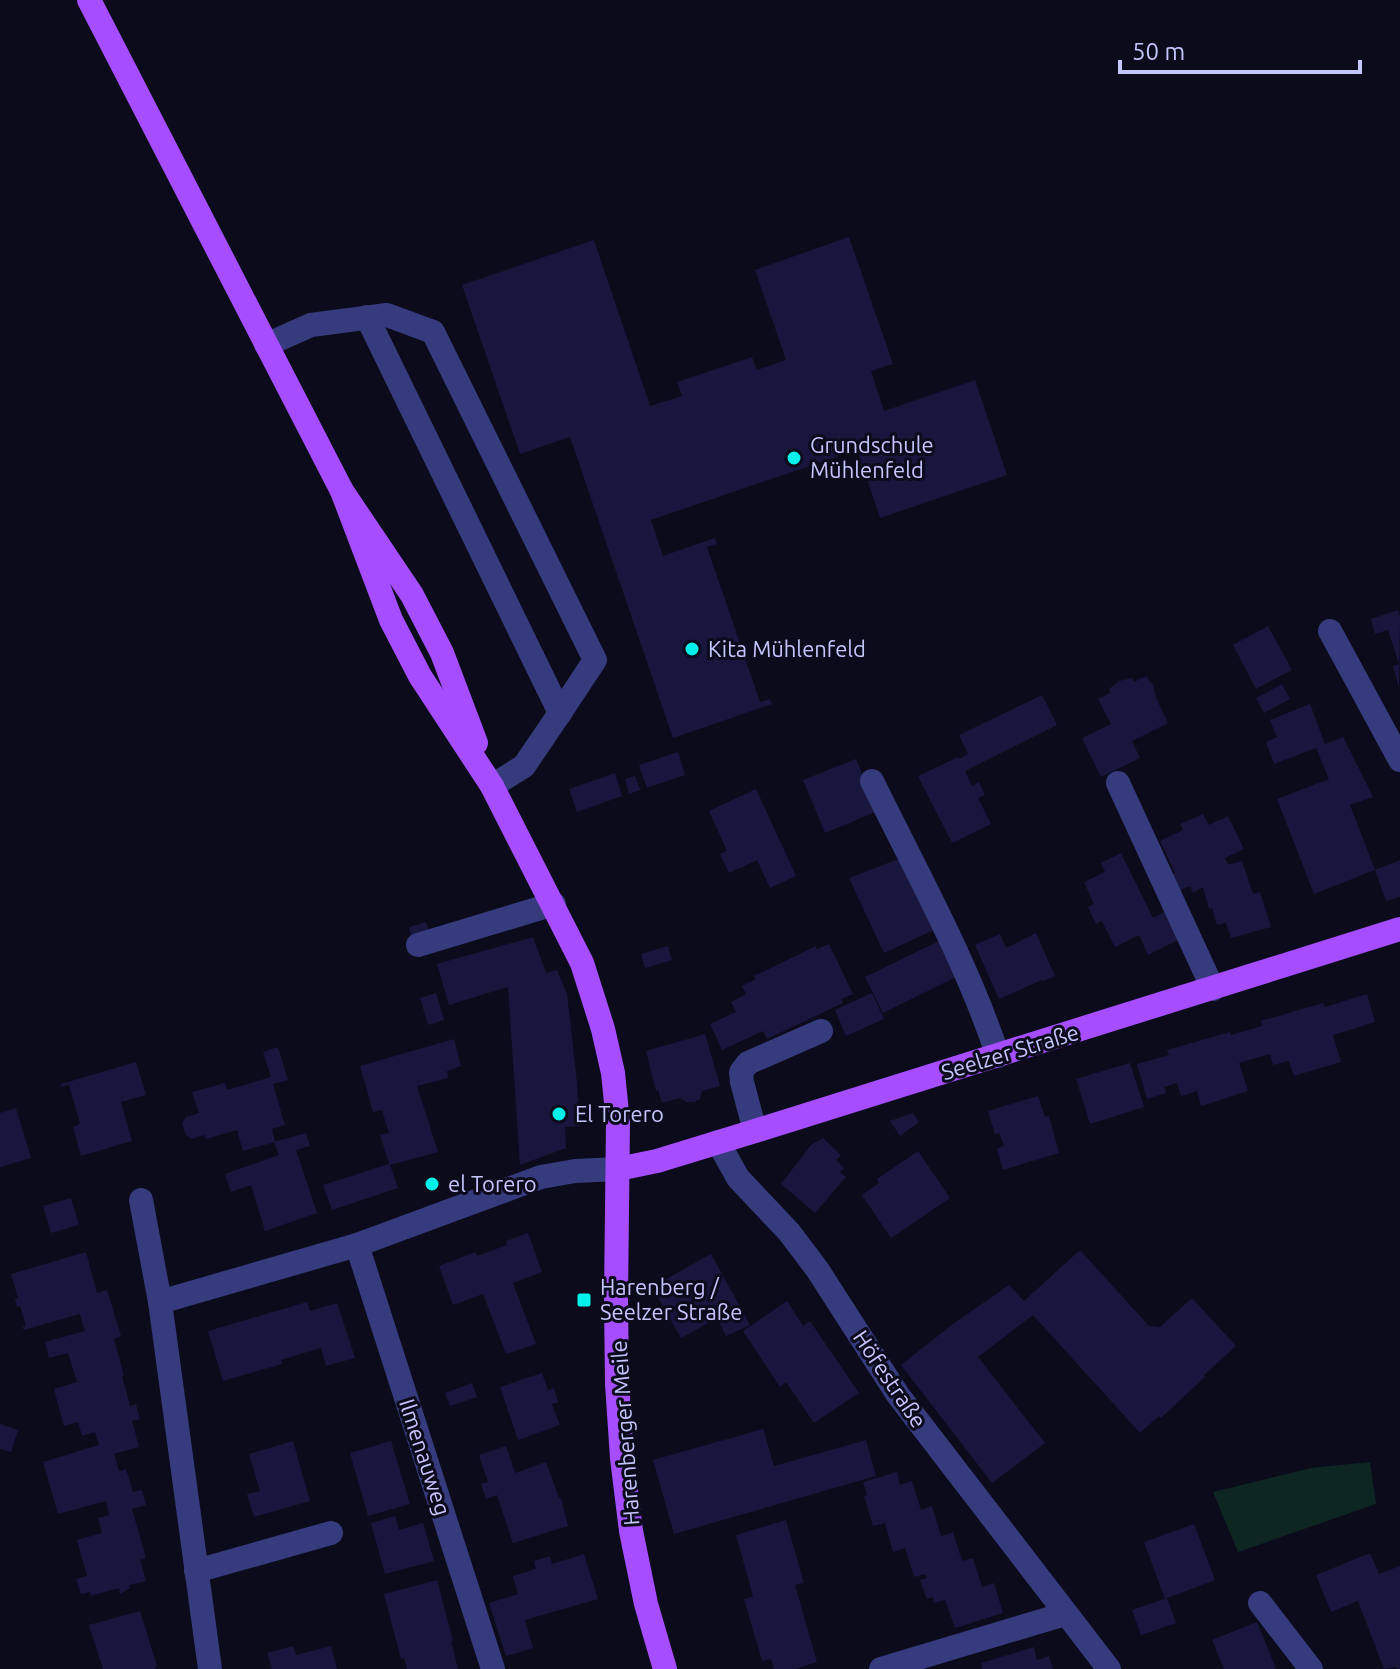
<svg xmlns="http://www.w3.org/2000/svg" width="1400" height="1669" font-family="Ubuntu,sans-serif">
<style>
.green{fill:#0e2622}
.building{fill:#19163d}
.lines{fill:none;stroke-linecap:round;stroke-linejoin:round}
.minor{stroke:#353b7c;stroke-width:24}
.major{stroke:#a54dff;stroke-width:24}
.poi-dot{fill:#00f1e9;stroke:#0b0b1c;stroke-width:3}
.labels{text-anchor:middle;stroke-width:6;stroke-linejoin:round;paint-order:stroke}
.poi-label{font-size:22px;fill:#c6c6ff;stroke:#0b0b1c;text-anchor:start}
.street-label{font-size:22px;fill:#c6c6ff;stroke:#0b0b1c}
</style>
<rect width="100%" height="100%" fill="#0b0b1c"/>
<polygon class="green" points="1370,1462 1376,1504 1238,1552 1213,1492 1311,1468"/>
<g class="building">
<polygon points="849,237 893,364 871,371 884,411 975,380 1007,475 880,518 856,447 841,452 842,455 651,520 663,556 715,538 717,544 707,547 760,702 770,699 772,704 673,738 570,437 520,454 462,285 594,240 650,406 682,396 677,382 752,357 757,370 786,360 755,270"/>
<polygon points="1398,610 1400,616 1399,688 1393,666 1399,664 1388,630 1375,634 1371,619"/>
<polygon points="1268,626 1292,670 1256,689 1233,645"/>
<polygon points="1146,676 1153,685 1156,698 1168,723 1132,741 1140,758 1101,777 1082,738 1111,724 1098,699 1110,693 1109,689 1119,681 1132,678 1134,682"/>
<polygon points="1282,684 1290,699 1264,713 1256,698"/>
<polygon points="1042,695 1057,725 965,771 972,786 979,782 985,795 978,798 991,824 952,843 918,776 958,757 959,759 968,754 959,735"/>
<polygon points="1310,704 1325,744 1343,737 1373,797 1350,805 1375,870 1314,894 1277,799 1329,779 1316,748 1274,764 1266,742 1277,737 1270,720"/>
<polygon points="678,752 685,775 647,788 639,765"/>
<polygon points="856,759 878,811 825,833 803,780"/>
<polygon points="615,773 622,796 577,812 569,789"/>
<polygon points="635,776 640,790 629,794 625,779"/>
<polygon points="756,789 796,876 770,888 757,860 729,873 720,854 727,851 709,811"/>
<polygon points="1203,814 1209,825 1228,816 1244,849 1225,858 1228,864 1231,864 1242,861 1253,894 1260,892 1271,927 1231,938 1226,923 1217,925 1212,908 1209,909 1203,887 1193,893 1190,886 1178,891 1170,875 1175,873 1160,841 1183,830 1180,824"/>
<polygon points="1121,853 1153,918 1166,911 1180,939 1148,955 1139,935 1115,947 1102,921 1096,924 1088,907 1094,904 1084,882 1105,872 1101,863"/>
<polygon points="901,858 934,930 884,953 849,878"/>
<polygon points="1400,860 1400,897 1386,901 1375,870"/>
<polygon points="426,922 429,931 411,936 409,927"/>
<polygon points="1036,933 1055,976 1043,981 1042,980 999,999 975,945 1000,934 1006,948"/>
<polygon points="533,937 546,973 557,970 567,994 577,1083 579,1126 565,1127 566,1148 520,1165 508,987 449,1005 437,964"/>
<polygon points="941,940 958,976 883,1013 865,977"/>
<polygon points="829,944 853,994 841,999 843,1003 767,1039 763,1031 722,1050 710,1024 736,1012 731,1002 746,994 742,986 756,979 754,976 816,946 817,949"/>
<polygon points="668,946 672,960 645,968 641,954"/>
<polygon points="436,993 444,1020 428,1025 420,998"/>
<polygon points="872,993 884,1019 846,1036 835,1010"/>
<polygon points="1367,994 1375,1022 1333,1035 1341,1062 1294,1076 1289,1061 1273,1065 1270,1054 1239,1063 1248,1091 1201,1106 1197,1091 1181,1096 1177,1083 1164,1087 1166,1093 1147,1099 1137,1064 1169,1055 1167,1050 1230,1032 1231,1035 1262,1026 1261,1021 1323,1003 1325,1007"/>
<polygon points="705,1034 720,1086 702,1091 700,1099 694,1102 686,1102 680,1098 662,1103 658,1090 656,1091 646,1051"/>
<polygon points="454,1039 461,1066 447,1071 448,1078 417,1086 438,1152 390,1165 398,1188 332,1210 323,1185 389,1164 380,1135 389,1133 382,1110 373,1112 360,1066"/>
<polygon points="278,1047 288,1080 273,1084 285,1125 272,1129 275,1142 243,1151 237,1130 206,1139 204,1135 192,1139 186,1135 182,1123 186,1117 199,1113 192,1092 225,1083 227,1090 271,1077 263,1052"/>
<polygon points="136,1062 146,1095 121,1102 132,1141 81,1156 73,1127 80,1124 69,1085 61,1087 61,1084"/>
<polygon points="1130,1063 1144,1107 1090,1124 1076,1079"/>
<polygon points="1038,1096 1045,1117 1049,1116 1059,1153 1003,1170 997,1149 1004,1146 999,1133 995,1134 988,1111"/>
<polygon points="16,1108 31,1158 0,1167 0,1113"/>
<polygon points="913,1113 919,1122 900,1136 890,1121"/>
<polygon points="306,1133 310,1146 296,1150 317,1213 265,1231 251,1185 231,1192 225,1174 279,1155 274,1142"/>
<polygon points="823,1138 841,1155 836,1160 844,1168 840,1172 846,1177 815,1213 781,1184 811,1145"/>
<polygon points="918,1151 950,1198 891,1238 862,1195 879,1183 877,1179"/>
<polygon points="71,1198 79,1225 51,1233 43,1206"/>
<polygon points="528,1233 542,1272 513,1283 536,1344 506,1354 483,1294 453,1305 439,1266 476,1252 477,1256 507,1245 506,1241"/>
<polygon points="1080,1250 1149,1326 1160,1327 1192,1298 1236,1346 1204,1375 1205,1377 1161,1418 1159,1416 1140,1433 1033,1315 978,1357 1045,1443 992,1483 901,1365 953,1324 1009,1285 1024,1301"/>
<polygon points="86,1252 97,1293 107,1290 121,1336 114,1339 124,1375 122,1376 130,1406 136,1404 140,1419 132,1421 139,1447 114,1454 119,1471 126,1469 133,1492 142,1490 146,1505 132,1509 146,1558 140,1560 146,1581 129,1585 130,1588 120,1594 119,1588 91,1596 90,1592 81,1594 76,1579 87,1576 77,1540 102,1533 98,1518 109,1515 106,1501 58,1514 43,1462 99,1445 95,1432 82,1436 78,1422 64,1426 54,1389 77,1382 68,1353 49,1358 45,1342 85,1331 80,1314 24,1330 22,1327 26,1326 20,1306 17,1307 15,1299 18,1298 11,1274"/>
<polygon points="711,1254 750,1325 726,1336 717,1318 681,1338 652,1287"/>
<polygon points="787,1301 803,1326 810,1321 859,1393 814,1423 786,1382 780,1387 743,1331"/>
<polygon points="307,1302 310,1311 337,1303 355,1358 326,1366 321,1348 281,1360 282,1364 223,1381 208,1331"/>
<polygon points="542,1373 548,1390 554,1388 558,1402 552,1404 560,1425 518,1440 500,1387"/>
<polygon points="472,1383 477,1397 450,1406 445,1393"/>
<polygon points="0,1424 18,1430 11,1452 0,1449"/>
<polygon points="763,1429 774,1466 866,1440 876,1476 674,1534 653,1460"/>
<polygon points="293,1441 310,1501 254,1517 247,1494 260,1491 249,1454"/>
<polygon points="391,1441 410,1504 368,1516 350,1453"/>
<polygon points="506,1446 515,1473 546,1462 559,1498 561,1498 568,1526 513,1543 497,1495 486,1499 481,1484 488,1482 479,1455"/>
<polygon points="897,1472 900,1485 912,1481 921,1510 932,1506 941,1536 953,1532 962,1561 973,1558 982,1587 994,1583 1003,1613 955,1628 945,1600 934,1603 933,1597 927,1599 920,1580 927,1578 925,1574 914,1577 905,1548 893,1552 885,1523 873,1526 864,1496 867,1495 863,1482"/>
<polygon points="395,1516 399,1530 423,1523 434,1561 385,1574 371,1523"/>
<polygon points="786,1520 804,1583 795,1585 817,1662 795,1669 774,1669 771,1659 762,1661 744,1599 753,1596 736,1535"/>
<polygon points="1194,1524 1215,1580 1165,1599 1144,1542"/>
<polygon points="1370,1553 1379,1574 1400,1566 1400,1669 1397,1669 1396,1667 1384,1669 1358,1601 1331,1612 1316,1575"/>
<polygon points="584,1554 598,1599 525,1620 533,1648 506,1656 489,1603 518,1594 513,1576 536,1569 534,1561 550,1556 552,1564"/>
<polygon points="437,1580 453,1641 451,1641 458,1669 407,1669 404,1658 401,1659 384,1594"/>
<polygon points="1167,1598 1176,1623 1141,1635 1132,1610"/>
<polygon points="140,1611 157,1666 155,1667 156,1669 103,1669 89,1625"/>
<polygon points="1257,1622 1276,1669 1224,1669 1212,1640"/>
<polygon points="293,1646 296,1655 331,1646 337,1669 272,1669 267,1653"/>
<polygon points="1034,1647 1037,1660 1049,1656 1053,1669 982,1669 981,1663"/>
</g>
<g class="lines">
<g class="minor">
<polyline points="367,317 560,713"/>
<polyline points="266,345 311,325 387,315 433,332 595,660 560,713 524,766 492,786"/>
<polyline points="1330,631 1400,760"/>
<path d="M872,781C916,871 966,960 998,1056"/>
<polyline points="1118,783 1213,989"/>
<polyline points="418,945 554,904"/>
<polyline points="755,1131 742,1082 741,1072 748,1063 821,1031"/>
<polyline points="718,1142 738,1178 789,1232 817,1269 898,1395 1109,1669"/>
<polyline points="141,1200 160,1302 357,1245 541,1177 575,1171 618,1169"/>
<polyline points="357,1245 493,1669"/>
<polyline points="160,1302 210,1669"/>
<polyline points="196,1571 331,1533"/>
<polyline points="1260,1603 1311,1669"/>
<polyline points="881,1669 1065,1614"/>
</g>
<g class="major">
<polyline points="89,0 342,491 412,595 442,653 476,743"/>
<polyline points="342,491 391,620 420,676 492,786 582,963 603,1029 613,1073 618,1122 616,1298 617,1384 622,1458 631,1531 646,1604 665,1669"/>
<polyline points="618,1169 657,1161 755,1131 1400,929"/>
</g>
</g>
<g class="poi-dot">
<circle cx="794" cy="458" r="8"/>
<circle cx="692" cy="649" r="8"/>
<circle cx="559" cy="1114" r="8"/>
<circle cx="432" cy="1184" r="8"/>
<rect x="576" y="1292" width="16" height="16" rx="4"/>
</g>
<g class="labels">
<g class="poi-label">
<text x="810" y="453">Grundschule<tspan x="810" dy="25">Mühlenfeld</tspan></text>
<text x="708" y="657">Kita Mühlenfeld</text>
<text x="575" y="1122">El Torero</text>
<text x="448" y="1192">el Torero</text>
<text x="600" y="1295">Harenberg /<tspan x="600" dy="25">Seelzer Straße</tspan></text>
</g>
<g class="street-label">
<text transform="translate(1010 1052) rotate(-17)" y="8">Seelzer Straße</text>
<text transform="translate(890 1379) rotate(56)" y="8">Höfestraße</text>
<text transform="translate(625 1433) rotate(-94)" y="8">Harenberger Meile</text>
<text transform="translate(425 1457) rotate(72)" y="8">Ilmenauweg</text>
</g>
</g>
<path d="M1120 60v12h240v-12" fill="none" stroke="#c6c6ff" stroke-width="4"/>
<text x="1132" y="60" font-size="24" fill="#c6c6ff" stroke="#0b0b1c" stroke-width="6" paint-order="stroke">50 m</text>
</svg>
